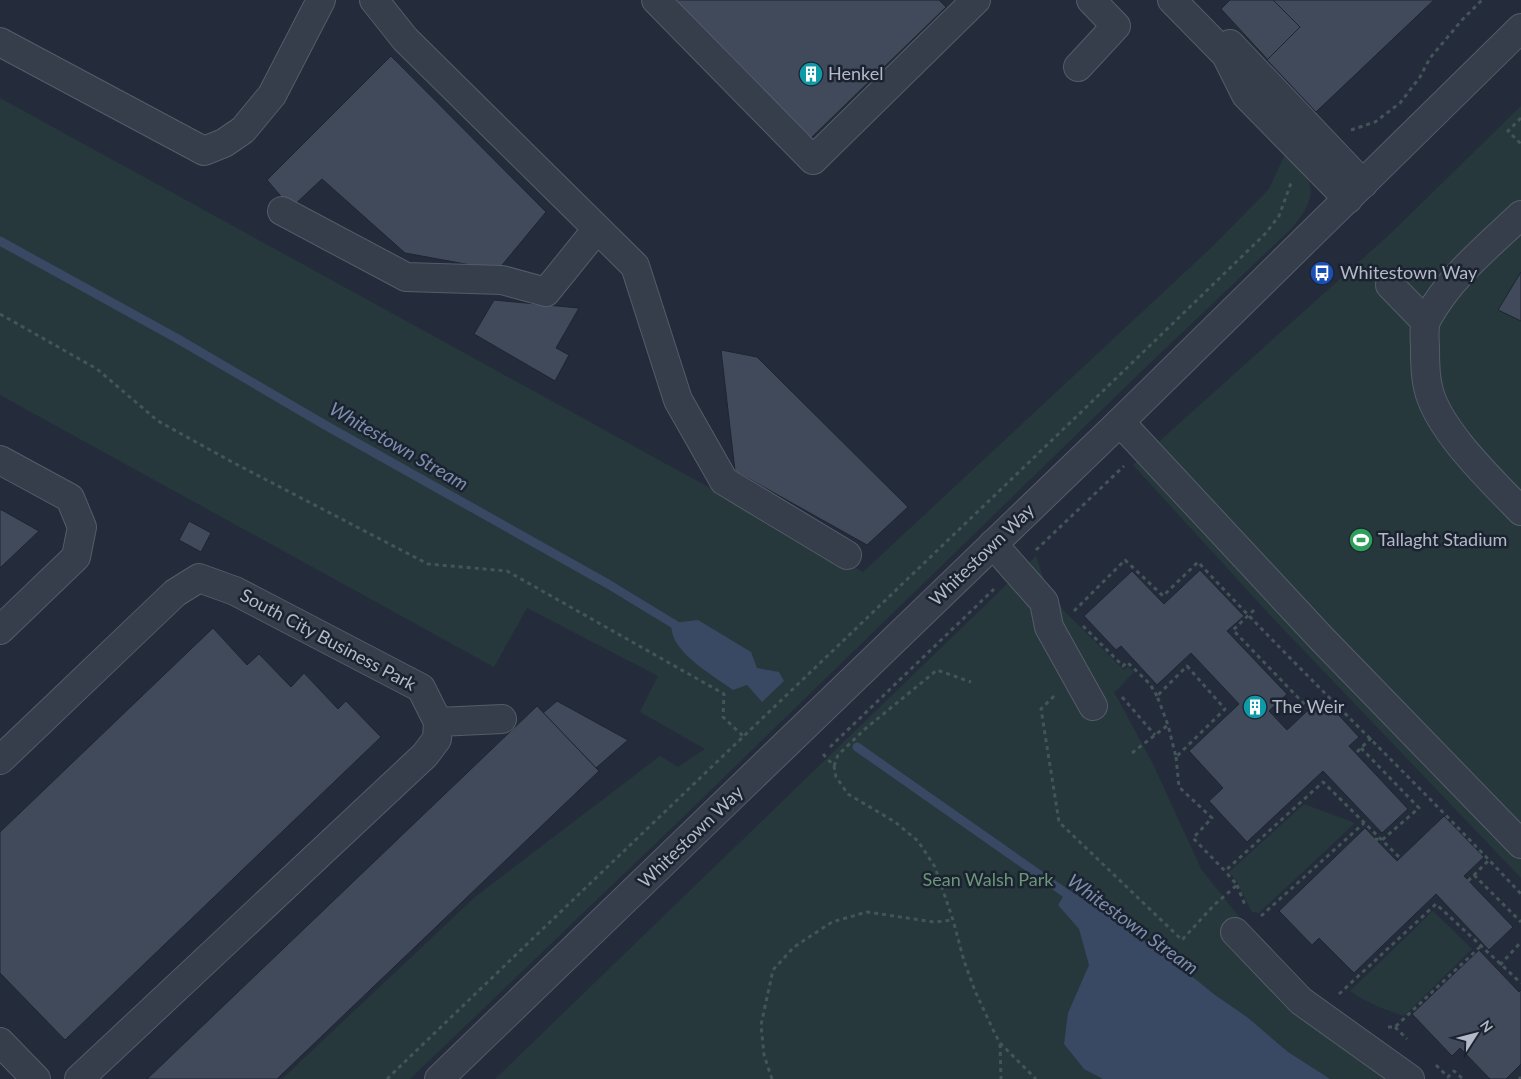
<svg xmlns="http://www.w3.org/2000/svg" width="1521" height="1079" font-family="Lato,sans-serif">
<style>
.green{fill:#26383c}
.water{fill:#394863}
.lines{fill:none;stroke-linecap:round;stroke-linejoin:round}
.stream{stroke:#394863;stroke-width:9}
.building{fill:#404a5a;stroke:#1e2532}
.minor-casing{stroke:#555c69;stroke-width:30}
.path{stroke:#435559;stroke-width:3;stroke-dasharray:4 4;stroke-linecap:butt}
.minor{stroke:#373e4b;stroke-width:28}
.labels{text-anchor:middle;stroke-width:5;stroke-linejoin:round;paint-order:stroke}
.poi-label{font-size:18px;fill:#b3b9c7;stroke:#1c2330;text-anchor:start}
.street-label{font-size:18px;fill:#b3b9c7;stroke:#1c2330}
.park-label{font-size:18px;fill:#6b9778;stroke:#1c2330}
.water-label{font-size:19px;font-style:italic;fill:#7c8ead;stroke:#1c2330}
</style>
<rect width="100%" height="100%" fill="#242c3b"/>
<g class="green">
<path d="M0,98L863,572L1213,246L1269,189L1285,154C1292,162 1301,169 1307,178C1318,196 1302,216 1291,229L1146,367L680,820L410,1079H282L475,897L660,756L678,767L705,749L640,712L658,676L527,608L494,667L0,395Z"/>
<polygon points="1521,106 1521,878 1270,615 1133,465 1390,234"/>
<polygon points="1036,556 1046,585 1053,592 1069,620 1063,610 1124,670 1128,666 1134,672 1115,692 1113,690 1153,764 1201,869 1260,943 1398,1079 495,1079"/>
<polygon points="1304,804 1355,823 1259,913 1252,912 1237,882 1229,872"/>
<path d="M1433,911L1472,949L1404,1016C1385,1010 1367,1003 1350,991Z"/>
</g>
<g class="water">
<path d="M698,620L751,652L757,668L779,672L784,681L762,702L747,685L733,690C715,677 666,649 672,623Z"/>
<polygon points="1067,890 1091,902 1179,966 1215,995 1247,1017 1288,1052 1330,1079 1103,1079 1084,1069 1064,1044 1068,1013 1089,965 1079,929 1058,905"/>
</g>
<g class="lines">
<g class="stream">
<polyline points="0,241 178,339 325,425 608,584 682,629"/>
<polyline points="857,747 1074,899"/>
</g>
</g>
<g class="building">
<polygon points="674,0 939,0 946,7 809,140"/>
<polygon points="1230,0 1434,0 1316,112 1221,9"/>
<polygon points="1273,0 1434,0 1316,112 1267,60 1300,27"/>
<polygon points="391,56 546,212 498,270 405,253 322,179 291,208 267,180"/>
<polygon points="1521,272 1521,321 1498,310"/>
<polygon points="494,300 579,308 556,348 569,355 555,381 474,334"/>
<polygon points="721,350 757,357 908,507 867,545 735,471"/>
<polygon points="0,509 39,531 0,568"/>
<polygon points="189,521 211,533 201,552 179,540"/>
<polygon points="1200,570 1244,616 1227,631 1287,694 1269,711 1287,730 1322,697 1359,737 1349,746 1408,809 1382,833 1323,771 1247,842 1209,801 1223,788 1189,751 1239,704 1191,653 1157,685 1121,646 1116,650 1084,616 1132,571 1164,604"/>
<polygon points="213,628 247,665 259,654 291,687 304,673 338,709 346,701 381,737 65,1040 0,973 0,832"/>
<polygon points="557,701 628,740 596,768 543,713"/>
<polygon points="537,706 599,771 277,1079 147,1079"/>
<polygon points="1444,816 1484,857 1464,876 1513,927 1489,950 1436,894 1354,973 1319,938 1312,945 1279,911 1365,828 1397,861"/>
<polygon points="1479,950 1519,992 1521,990 1521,1064 1506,1079 1490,1079 1460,1048 1452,1056 1412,1014"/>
</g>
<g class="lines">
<g class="minor-casing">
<g id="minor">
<polyline points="374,0 405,39 635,266 678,400 724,481 847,555"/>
<polyline points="656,0 813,160 976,0"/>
<polyline points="1172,0 1226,55 1246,95 1348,199"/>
<polyline points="0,42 204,151 224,143 243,130 272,95 321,0"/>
<polyline points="1230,44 1363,184"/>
<polyline points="1078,67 1116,26 1091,0"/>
<polyline points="282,211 406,277 502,280 546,292 597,229"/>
<path d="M1521,215C1487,247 1449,278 1427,319C1423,327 1425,341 1425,349C1425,362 1425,375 1428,387C1436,428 1492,481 1521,511"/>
<polyline points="1390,285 1425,321"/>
<polyline points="1120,422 1322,639 1521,844"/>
<polyline points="0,460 70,498 82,527 76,557 0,630"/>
<polyline points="993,544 1044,602 1049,627 1093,706"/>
<polyline points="438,722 502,719"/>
<polyline points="0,760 175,593 199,578 235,591 421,688 438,722 437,739 425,755 79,1079"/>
<polyline points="1235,932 1301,1001 1410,1079"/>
<polyline points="0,1042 36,1079"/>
<polyline points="439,1079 1120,422 1521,28"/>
</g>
</g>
<g class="path">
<polyline points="1521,118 1508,131 1521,144"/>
<polyline points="1351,130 1375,122 1400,103 1420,77 1430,58 1462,20 1482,0"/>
<polyline points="0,314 97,369 158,421 232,462 428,564 507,571 724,694 723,717 743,736"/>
<polyline points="1036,550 1124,466"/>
<polyline points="1254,610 1233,630 1309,709"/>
<path d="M1074,611L1125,560L1163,596L1198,562C1303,675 1416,781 1521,894"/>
<polyline points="1083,626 1123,666 1127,662 1150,684 1157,696"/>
<polygon points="1187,666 1225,709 1176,757 1168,725 1157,696"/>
<polyline points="1054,696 1041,709 1059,822 1182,940 1214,905 1237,885 1225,871"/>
<polyline points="1122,697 1155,735"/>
<polyline points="830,747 994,589"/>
<polyline points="1361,748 1419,808 1382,840 1375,839"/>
<polyline points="1357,752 1374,735"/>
<polyline points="1132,753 1168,725"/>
<polyline points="823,754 834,766 836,777 848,794 895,822 918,841 935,867 953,920 964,961 975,991 995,1034 1000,1043 1036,1079"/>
<polyline points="1176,757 1179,787 1212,818 1193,838 1225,871 1323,782 1400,858"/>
<polyline points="834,766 838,755 865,729 937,670 971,682"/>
<polyline points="1474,875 1521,922"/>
<polyline points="1468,881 1489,860"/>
<polyline points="1237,885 1245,905"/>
<polyline points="1261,916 1364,823"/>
<polyline points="1500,965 1521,942"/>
<polyline points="1339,994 1436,904 1521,983"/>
<polyline points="1388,1027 1395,1027 1482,945"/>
<polyline points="1395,1027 1407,1039"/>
<polyline points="1000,1044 1001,1079"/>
<polyline points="1436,1065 1448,1077 1454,1071 1463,1079"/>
<path d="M387,1079C679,797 974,517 1265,234L1279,216L1291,183"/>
<polyline points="772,1079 764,1055 761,1025 773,970 794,947 832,922 867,912 934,922 953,920"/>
<polyline points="1519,1079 1521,1077"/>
</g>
<use href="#minor" class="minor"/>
</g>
<defs>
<g id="building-disc" transform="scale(1.25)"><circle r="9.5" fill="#0f9aa8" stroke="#1c2330"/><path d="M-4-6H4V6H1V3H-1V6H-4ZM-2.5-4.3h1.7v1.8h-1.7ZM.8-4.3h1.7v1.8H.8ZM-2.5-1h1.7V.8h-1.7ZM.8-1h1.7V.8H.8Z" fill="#fff"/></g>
<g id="bus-disc" transform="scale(1.25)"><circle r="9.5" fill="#1a4fb4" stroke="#1c2330"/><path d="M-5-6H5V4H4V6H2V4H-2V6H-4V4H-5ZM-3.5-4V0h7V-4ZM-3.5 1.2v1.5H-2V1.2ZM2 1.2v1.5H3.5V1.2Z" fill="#fff"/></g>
<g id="stadium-disc" transform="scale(1.25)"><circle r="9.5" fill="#2e9e5b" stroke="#1c2330"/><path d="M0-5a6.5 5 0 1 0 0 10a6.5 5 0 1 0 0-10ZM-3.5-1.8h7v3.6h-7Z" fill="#fff"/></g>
</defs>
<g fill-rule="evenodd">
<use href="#building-disc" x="811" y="74"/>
<use href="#bus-disc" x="1322" y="273"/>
<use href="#stadium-disc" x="1361" y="540"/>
<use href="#building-disc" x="1255" y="707"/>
</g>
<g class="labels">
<g class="poi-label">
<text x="828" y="80">Henkel</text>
<text x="1340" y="279">Whitestown Way</text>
<text x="1378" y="546">Tallaght Stadium</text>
<text x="1272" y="713">The Weir</text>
</g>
<g class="street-label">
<text transform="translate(982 555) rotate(-44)" y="6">Whitestown Way</text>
<text transform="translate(328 640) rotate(28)" y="6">South City Business Park</text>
<text transform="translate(691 837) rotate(-44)" y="6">Whitestown Way</text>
</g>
<g class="park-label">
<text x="988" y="886">Sean Walsh Park</text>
</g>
<g class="water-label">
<text transform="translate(399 446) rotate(30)" y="7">Whitestown Stream</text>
<text transform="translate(1133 924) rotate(36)" y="7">Whitestown Stream</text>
</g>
</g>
<g transform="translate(1476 1034) rotate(54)" stroke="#1c2330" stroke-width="4" paint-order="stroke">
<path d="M0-4L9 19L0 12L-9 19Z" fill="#b3b9c7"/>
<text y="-8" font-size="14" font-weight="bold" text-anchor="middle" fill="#b3b9c7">N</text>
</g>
</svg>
